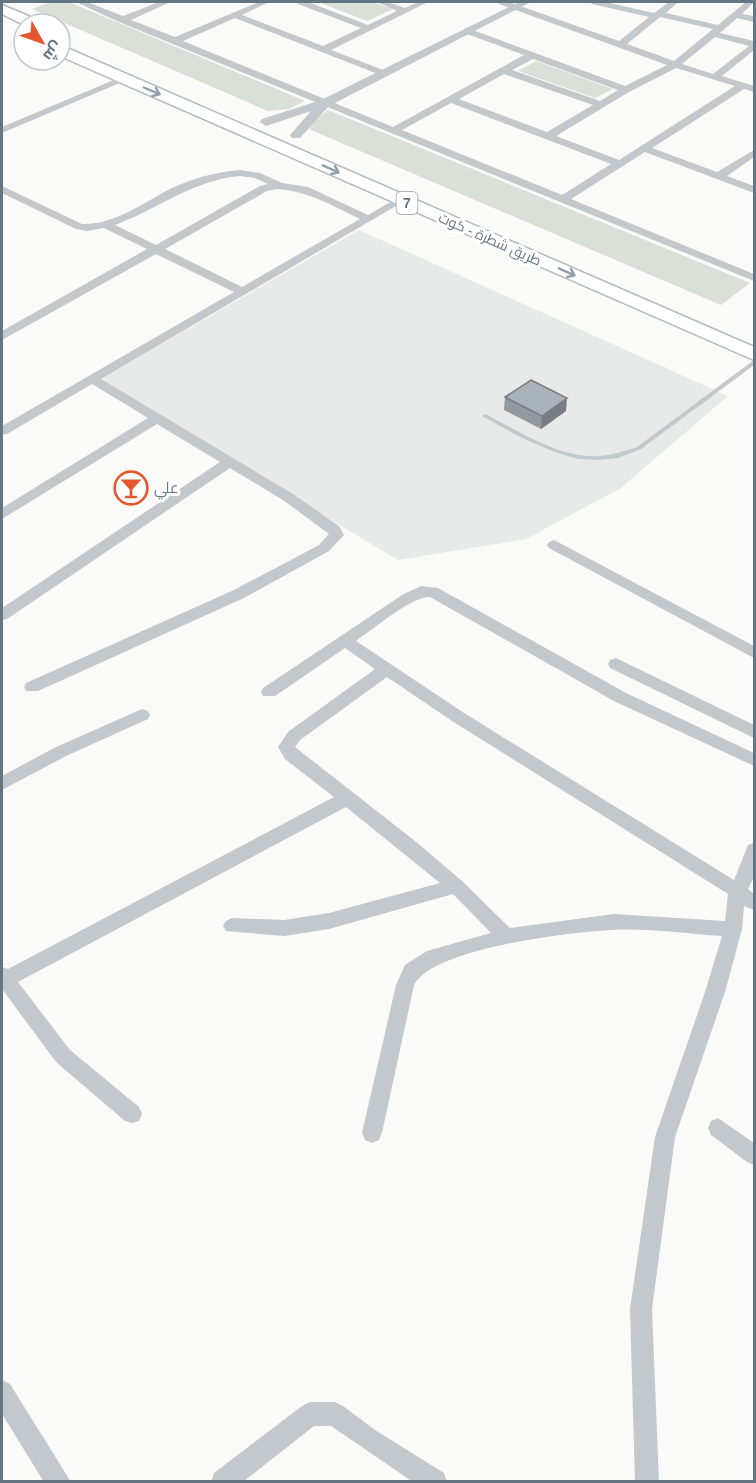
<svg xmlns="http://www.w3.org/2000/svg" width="756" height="1483" font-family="Arial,Cairo,sans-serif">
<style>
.built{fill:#e8e9e9}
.green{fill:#dadfd7}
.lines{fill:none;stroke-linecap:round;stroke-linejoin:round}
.trunk-casing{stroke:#b4b9bd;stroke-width:3}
.service{fill:#c3c8cc;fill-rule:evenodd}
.minor{fill:#c3c8cc;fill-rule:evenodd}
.tertiary{fill:#c3c8cc;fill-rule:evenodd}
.trunk{fill:#fff;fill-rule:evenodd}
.wall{fill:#929a9f}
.shaded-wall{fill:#777d82}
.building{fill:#aab3b9;stroke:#777d82;stroke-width:1.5}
.oneway{stroke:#939fa8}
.labels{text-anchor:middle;stroke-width:6;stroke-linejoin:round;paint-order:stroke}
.shield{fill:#fff;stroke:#939fa8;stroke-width:1.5}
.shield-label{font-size:14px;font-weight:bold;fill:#657683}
.far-street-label{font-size:14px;fill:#657683;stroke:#fff}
.poi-label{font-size:15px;fill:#657683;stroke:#fff;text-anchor:start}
</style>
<rect width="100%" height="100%" fill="#fafaf8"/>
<polygon class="built" points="359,230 728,396 621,488 526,539 398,560 99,380"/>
<g class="green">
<polygon points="51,2 69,2 305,101 289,109 268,111 32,9"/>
<polygon points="318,2 372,2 393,9 367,21"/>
<polygon points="536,61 613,89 595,98 518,71"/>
<polygon points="328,110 750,283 721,305 311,130 308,126"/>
</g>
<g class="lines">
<g class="trunk-casing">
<g id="trunk">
<polygon points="2,5 40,21 43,24 24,25 2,14"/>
<polygon points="60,45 754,347 754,360 60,56"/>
</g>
</g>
<path class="service" d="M754,360V365L641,449L618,458L598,460L578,459L557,453L520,437L482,416L485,414L487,415C521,432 560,459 600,456C613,455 625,451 637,447Z"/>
<g class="minor">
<path d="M76,2H87L123,16L159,2H170L131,20L175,37L259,2H269L242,15L323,46L361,28L298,4L297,2H308L368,25L397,11L377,2H388L405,8L418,2H428L331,50L386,71V75L383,76L235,18L183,41L393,127L524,55L464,33V29L467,28L625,86L667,65L499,4L498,2H509L619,41L649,17L592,4L591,2H605L654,13L669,2H678L666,13L718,25L746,2H754L742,14L754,16V22L737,18L720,33L754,41V50L722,76L754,86V92L744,89L652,148L717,172L754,150V157L727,176L754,186V193L645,152L571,199L754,274V281L119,22ZM660,17L713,29L674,61L627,44ZM715,37L749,46L713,74L682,64ZM533,59L618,90L600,101L512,70ZM676,68L735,86L619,160L556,136L629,92ZM504,74L593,105L547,132L459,99ZM451,103L611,164L562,195L402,130Z"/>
<polygon points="121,77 129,79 2,133 2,127"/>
<path d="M240,170L260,173L282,183L308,187L368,215L397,198L401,197L406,200L101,379L293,494L339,526L344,535L329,551L244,598L38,691H26L24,687L26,683L234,590L319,545L329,534L283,500L230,468L7,619L2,620V608L220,462L157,424L2,519V508L148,418L92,384L7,434L2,435V426L234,292L156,254L2,340V331L147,249L104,228L87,231L76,229L2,193V186L82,224C115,225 144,202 172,188C194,178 216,172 240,170ZM240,176L255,178L268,184L260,186L156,245L115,225C158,209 193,180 240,176ZM277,189C308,191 333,206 360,219L242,287L165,249L267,191Z"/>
<polygon points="554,540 754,646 754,658 549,548 547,545 549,542"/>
<path d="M421,586L438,588L626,693L754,753V766L614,701L430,597C413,595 372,630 356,641L464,713L734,880L748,845L754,843V877L748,889L754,894V910L744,906L742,929L725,992L675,1137L652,1309L659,1482H635L630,1309L655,1137L705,992L722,936C686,934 648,928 612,930C571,932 433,948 414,985L382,1133L379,1140L372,1143L365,1140L362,1133L396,985L405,965L427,951L491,933L453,894L329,929L284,936L226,931L223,926L226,921L232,918L284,920L329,913L440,883L346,807L18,982L70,1050L139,1107L142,1114L139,1121L132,1123L125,1121L56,1062L2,989V967L8,969L334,797L285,759L278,747L288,732L375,669L345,648L275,696H263L261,692L263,688L402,595ZM387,677L452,721L728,894L725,921L614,914L510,928L462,881L415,841L295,747L300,740Z"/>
<polygon points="616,658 754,725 754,738 610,668 608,664 610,660"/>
<polygon points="142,709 148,711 150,715 148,719 66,756 2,790 2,776 54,748"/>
<polygon points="718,1118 754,1143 754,1165 747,1162 711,1135 708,1128 711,1121"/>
<polygon points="2,1380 10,1384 71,1482 44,1482 2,1414"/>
<polygon points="310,1402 335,1402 343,1406 375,1430 444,1473 447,1482 413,1482 331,1426 314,1426 243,1482 211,1482 214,1473 302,1406"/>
</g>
<polygon class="tertiary" points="519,2 531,2 329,106 300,138 292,138 290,135 311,111 266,126 260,122 262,119 321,100"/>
<use href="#trunk" class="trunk"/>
</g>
<polygon class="wall" points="505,397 566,411 541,429 504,410"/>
<polygon class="shaded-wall" points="567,398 566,411 541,429 542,416"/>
<polygon class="building" points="531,380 567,398 542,416 505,397"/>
<defs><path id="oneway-shaft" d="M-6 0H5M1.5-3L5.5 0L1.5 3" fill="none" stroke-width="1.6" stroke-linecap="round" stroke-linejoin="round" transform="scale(1.5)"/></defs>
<g class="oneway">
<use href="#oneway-shaft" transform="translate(152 91) rotate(23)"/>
<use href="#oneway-shaft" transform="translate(331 169) rotate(24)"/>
<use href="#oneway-shaft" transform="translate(567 272) rotate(24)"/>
</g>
<defs>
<g id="bar-ring" transform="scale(1.725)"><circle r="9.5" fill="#fff" stroke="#e4572e" stroke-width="1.5"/><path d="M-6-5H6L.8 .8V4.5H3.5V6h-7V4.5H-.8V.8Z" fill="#e4572e"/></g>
</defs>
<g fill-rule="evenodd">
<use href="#bar-ring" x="131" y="488"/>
</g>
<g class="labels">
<rect class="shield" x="396.5" y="192" width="21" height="22" rx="4.5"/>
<g class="shield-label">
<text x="407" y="208">7</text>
</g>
<g class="far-street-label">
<text transform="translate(490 239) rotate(24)" y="5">طريق شطرة - كوت</text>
</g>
<g class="poi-label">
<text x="154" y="493">علي</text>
</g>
</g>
<rect width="756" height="1483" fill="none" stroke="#657683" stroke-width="6"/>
<g transform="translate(42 42) rotate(130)"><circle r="28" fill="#ffffff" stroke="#c1c8cd" stroke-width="1.5"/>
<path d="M0-4.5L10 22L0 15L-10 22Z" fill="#e4572e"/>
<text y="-9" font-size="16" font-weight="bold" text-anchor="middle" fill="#657683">ش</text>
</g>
</svg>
